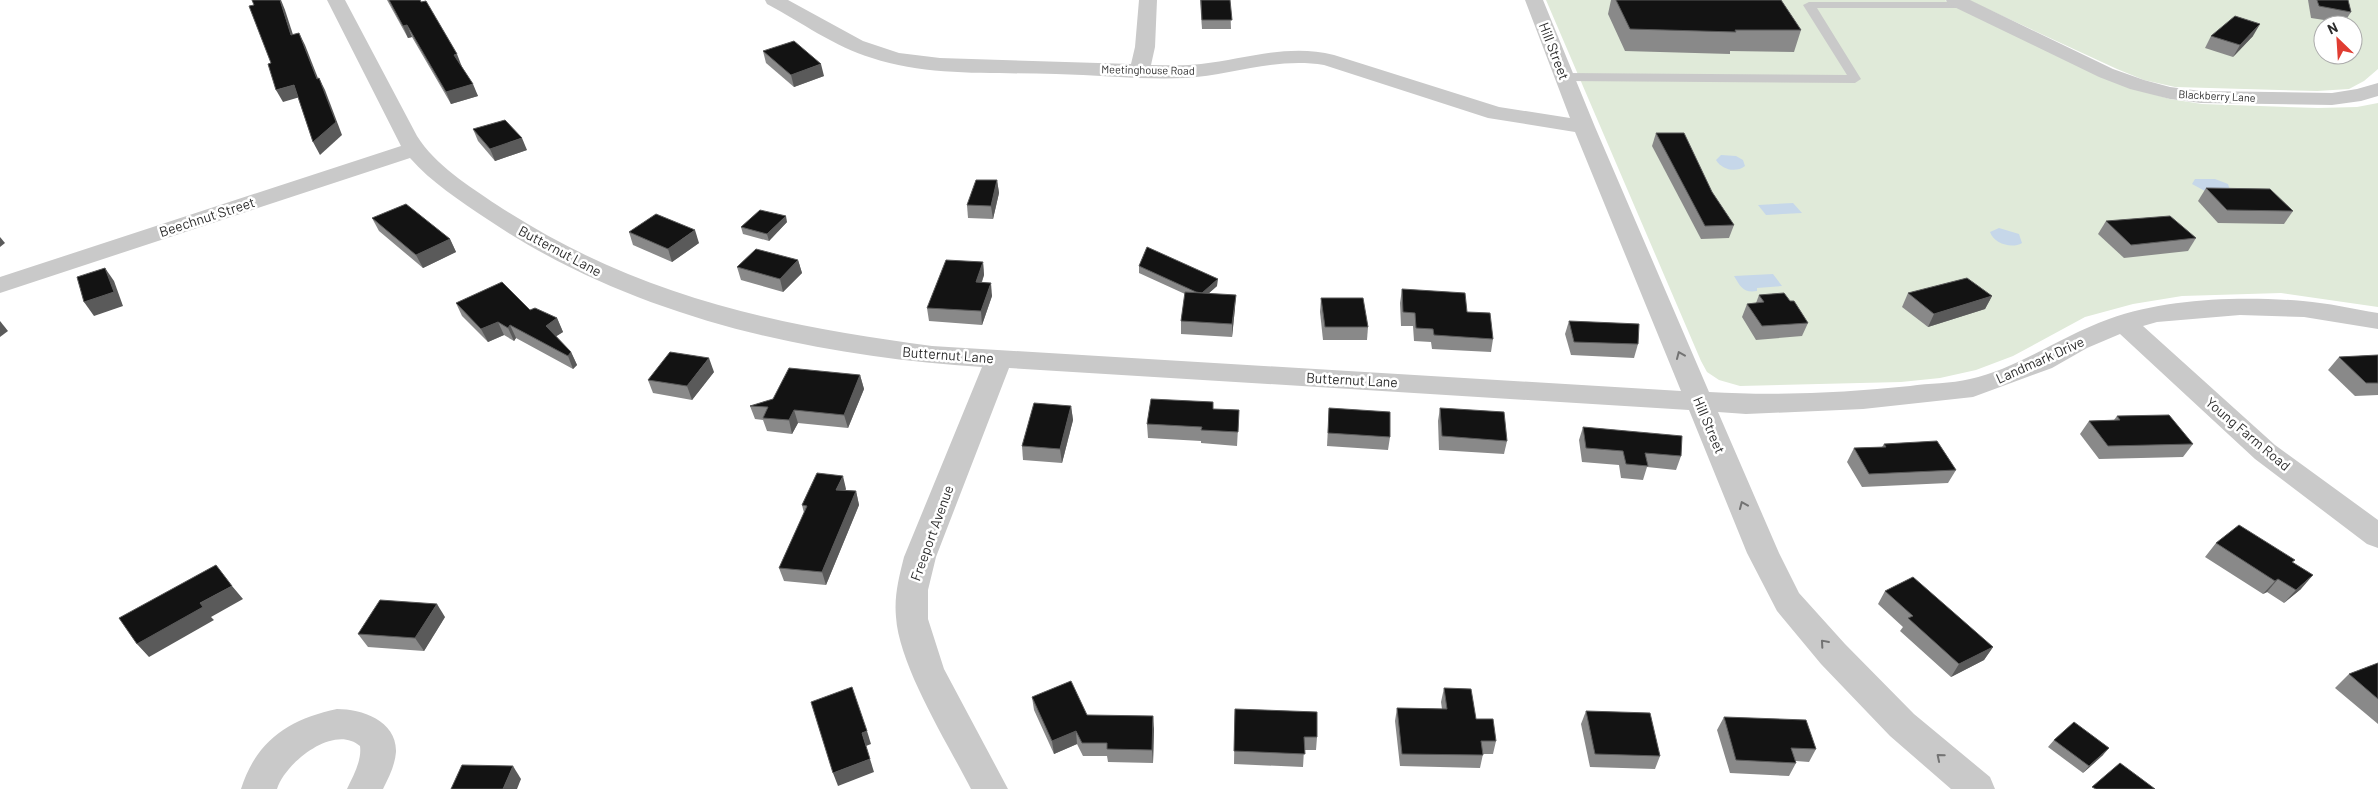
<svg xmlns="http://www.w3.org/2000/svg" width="2378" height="789" font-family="Barlow,sans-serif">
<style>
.green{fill:#e0ead9;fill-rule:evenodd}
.water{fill:#c6d7e9}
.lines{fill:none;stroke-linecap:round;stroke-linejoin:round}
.lane{fill:#c9c9c9;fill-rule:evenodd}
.street{fill:#c9c9c9;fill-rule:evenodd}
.wall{fill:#898989}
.shaded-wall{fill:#5a5a5a}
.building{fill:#131313;stroke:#5a5a5a}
.oneway{stroke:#737373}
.labels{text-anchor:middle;stroke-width:5;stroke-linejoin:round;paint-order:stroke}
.far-street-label{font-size:11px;fill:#2c2c2c;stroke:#fff}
.street-label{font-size:14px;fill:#2c2c2c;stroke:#fff}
</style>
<rect width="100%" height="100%" fill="#fff"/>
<g class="green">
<polygon points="1546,0 1945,0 2070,61 2129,87 2170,99 2202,104 2318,108 2357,107 2378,103 2378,307 2281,293 2182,296 2133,304 2085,317 2013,356 1976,370 1940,378 1901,382 1740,386 1719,380 1707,372 1701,361"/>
<path d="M1968,0H2378V69L2364,81L2349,89L2317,91L2175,87L2144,80L2117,69ZM2323,25H2353V55H2323Z"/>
</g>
<g class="water">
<path d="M1721,155L1736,156L1743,160L1745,166C1736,173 1722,170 1716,160Z"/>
<polygon points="2195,179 2215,179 2228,184 2230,190 2205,191 2192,184"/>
<polygon points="1793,203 1802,213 1766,215 1758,205"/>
<path d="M1999,228L2019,234L2022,243C2012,249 1994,244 1990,232Z"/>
<path d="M1773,274L1782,286L1757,288V291C1744,293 1741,288 1734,276Z"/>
</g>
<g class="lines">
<polygon class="lane" points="1809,2 1965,2 1971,5 1965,8 1817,8 1861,79 1855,83 1564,81 1558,77 1564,73 1847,75 1803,5"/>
<g class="street">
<path d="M327,0H345L417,136C435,165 469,186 497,205C634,295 772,325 932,346L1681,391L1575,132L1488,118L1324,65C1276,57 1233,75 1185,78C1143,80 1099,75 1056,74C996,72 930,77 872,58C835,47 801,22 767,4L765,0H788L863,41L899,53L940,58L1131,64L1135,47L1139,0H1157L1155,47L1151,65C1168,65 1185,66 1201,64C1247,59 1288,43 1334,55L1499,107L1570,118L1525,0H1543L1595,127L1709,392C1776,396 1843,393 1910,386C1929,383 1951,384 1970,379C2019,368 2061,336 2109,319C2167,298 2241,296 2303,301C2328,303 2353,309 2378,313V329L2304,317L2240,315L2157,322L2143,326L2275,445L2378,520V548L2367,544L2255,459L2120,334L2087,348L2052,368L1973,397L1863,409L1746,414L1718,412L1779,553L1799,593L1845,644L1914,714L1990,777L1995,789H1951L1890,736L1821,664L1777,611L1747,553L1689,410L1009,368L936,557L928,590V619L944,669L1008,789H971C948,744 899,666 896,617C894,596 899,577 904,557L982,367C810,356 632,317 487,219C460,201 431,182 410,158L0,293V277L401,146Z"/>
<polygon points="1946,0 1970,0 2113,69 2144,80 2170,87 2201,91 2332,93 2357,89 2378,83 2378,96 2361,101 2332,105 2201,103 2170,99 2130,89 2099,77 1948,4"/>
<path d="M337,709C362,709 397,721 396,752C395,765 389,777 383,789H347C353,776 362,761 360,746C334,723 285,763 277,789H241C256,741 289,719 337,709Z"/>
</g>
</g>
<g class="wall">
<polygon points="387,0 420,0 462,67 478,96 451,104 412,37 408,38"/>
<polygon points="1200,0 1230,0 1231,29 1202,29"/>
<polygon points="1611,0 1781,0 1801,30 1794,52 1730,51 1730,54 1625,51 1608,14"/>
<polygon points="2308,0 2348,0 2351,12 2344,23 2311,18"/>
<polygon points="2211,36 2253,36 2233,57 2205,48"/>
<polygon points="763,51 824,76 794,87 766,63"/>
<polygon points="473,129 527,150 495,161 478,141"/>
<polygon points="1656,133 1712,192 1734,225 1729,238 1701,239 1652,146"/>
<polygon points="997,180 999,193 993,219 968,218 967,205"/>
<polygon points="2206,188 2293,211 2284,224 2218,223 2198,201"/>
<polygon points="372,218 450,239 456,252 423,268 379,231"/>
<polygon points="2106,221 2196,238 2188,251 2124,258 2098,234"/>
<polygon points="787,222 769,241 743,234 741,227"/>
<polygon points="629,232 699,243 672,262 633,245"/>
<polygon points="798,260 802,273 783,292 741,280 737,267"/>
<polygon points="983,262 984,275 982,282 992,296 982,325 929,321 927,308"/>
<polygon points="1139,266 1217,286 1209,293 1235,308 1232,337 1181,334 1181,321 1185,294 1139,273"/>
<polygon points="1402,289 1467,312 1493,339 1491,352 1432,349 1431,342 1414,341 1413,326 1401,326 1400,303"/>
<polygon points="1908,293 1992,296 1985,309 1928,327 1902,307"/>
<polygon points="1759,295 1790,301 1808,323 1802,336 1756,340 1742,317 1747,304 1756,303"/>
<polygon points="1321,298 1368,327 1367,340 1323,340 1320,312"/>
<polygon points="456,303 530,310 557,318 563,332 556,336 571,352 577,365 573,369 516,338 514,341 504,335 488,342 462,316"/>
<polygon points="1569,321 1638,344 1634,358 1571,355 1565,334"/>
<polygon points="2378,355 2378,395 2355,396 2328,370 2339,357"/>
<polygon points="714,372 692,400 653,393 648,380"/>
<polygon points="860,375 864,389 848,428 798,423 792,434 767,431 763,420 755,419 750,406"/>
<polygon points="1213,402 1213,409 1239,410 1237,446 1201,443 1201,441 1148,438 1147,424"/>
<polygon points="1071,406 1073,420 1062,463 1023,460 1022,446"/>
<polygon points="1329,408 1390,437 1388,450 1327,446"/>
<polygon points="1440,408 1507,441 1504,454 1439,450 1438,421"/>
<polygon points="2117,416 2193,444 2183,457 2099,459 2080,434 2089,421 2114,420"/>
<polygon points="1583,427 1681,456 1676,470 1647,467 1643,480 1621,478 1619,465 1582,462 1579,440"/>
<polygon points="1884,444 1956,470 1948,483 1862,487 1847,462 1854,448 1882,447"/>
<polygon points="846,489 845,490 856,491 859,505 826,585 784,581 779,568 804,513 802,505"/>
<polygon points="2216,543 2293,563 2301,589 2284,603 2267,592 2263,594 2205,557"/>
<polygon points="1885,591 1993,647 1984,660 1951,677 1900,631 1903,627 1878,604"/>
<polygon points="445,617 424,651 368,647 358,634"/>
<polygon points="2378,663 2378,724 2335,688 2349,674"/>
<polygon points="1444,688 1476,719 1496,741 1493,754 1483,754 1480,768 1400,766 1395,721 1397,708 1442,709 1441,702"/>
<polygon points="1032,697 1087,715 1154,729 1153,763 1108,762 1107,756 1083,756 1077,744 1054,754 1034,710"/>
<polygon points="1235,709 1317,737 1316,750 1304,750 1303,767 1234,764"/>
<polygon points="1586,711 1660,756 1655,769 1590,767 1581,724"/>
<polygon points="1724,717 1816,749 1809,762 1796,761 1796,763 1789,776 1730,773 1717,730"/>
<polygon points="2054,740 2103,755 2083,773 2048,747"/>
</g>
<g class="shaded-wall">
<polygon points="280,0 281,0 285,10 297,47 291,35"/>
<polygon points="2260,24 2253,36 2233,57 2240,45"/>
<polygon points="407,25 412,37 408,38 403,26"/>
<polygon points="299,33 305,45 323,91 317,79"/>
<polygon points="457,54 462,67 459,67 454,55"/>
<polygon points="821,64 824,76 794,87 791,75"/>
<polygon points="319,78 325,90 342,135 320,155 313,142"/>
<polygon points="473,84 478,96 451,104 446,92"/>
<polygon points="294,85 300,97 283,102 276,90"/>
<polygon points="522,138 527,150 495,161 490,149"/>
<polygon points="997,180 999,193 993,219 991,206"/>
<polygon points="786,216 787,222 769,241 767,234"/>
<polygon points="695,230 699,243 672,262 668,249"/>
<polygon points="0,237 5,243 0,247"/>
<polygon points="450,239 456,252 423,268 416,255"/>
<polygon points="798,260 802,273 783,292 780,279"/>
<polygon points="983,262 984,275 977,295 976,282"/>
<polygon points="105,268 114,281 123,306 94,316 84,302"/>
<polygon points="1218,279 1217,286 1200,301 1200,294"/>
<polygon points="991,283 992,296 982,325 981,311"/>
<polygon points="1236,295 1235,308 1232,337 1232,324"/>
<polygon points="1992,296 1985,309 1928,327 1934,314"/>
<polygon points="557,318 563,332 552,339 546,326"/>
<polygon points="0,321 8,331 0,337"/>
<polygon points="498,322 504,335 488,342 481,329"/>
<polygon points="510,325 516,338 514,341 508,328"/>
<polygon points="571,352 577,365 573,369 568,356"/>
<polygon points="709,358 714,372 692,400 687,386"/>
<polygon points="860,375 864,389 848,428 844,415"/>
<polygon points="1071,406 1073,420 1062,463 1060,449"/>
<polygon points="794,410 798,423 792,434 789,420"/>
<polygon points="843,476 846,489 840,503 836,490"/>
<polygon points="856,491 859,505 826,585 822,572"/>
<polygon points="2313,575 2301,589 2284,603 2296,590"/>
<polygon points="2278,579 2267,592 2263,594 2275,581"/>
<polygon points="232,586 243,599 211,617 214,620 149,657 137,644 200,603"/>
<polygon points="437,604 445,617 424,651 415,638"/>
<polygon points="1993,647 1984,660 1951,677 1959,664"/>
<polygon points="1153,716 1154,729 1153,763 1152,750"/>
<polygon points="867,731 871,744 866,746 862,733"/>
<polygon points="1076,731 1077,744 1054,754 1052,741"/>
<polygon points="2109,748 2103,755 2083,773 2089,766"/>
<polygon points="870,759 874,772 838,786 833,773"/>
<polygon points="513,766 521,779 517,789 503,789"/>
</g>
<g class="building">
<polygon points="252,0 280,0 291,35 299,33 317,79 319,78 336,122 313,142 294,85 276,90 268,64 271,63 249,6 254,5"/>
<polygon points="389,0 420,0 421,2 426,1 457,54 454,55 473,84 446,92 407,25 403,26"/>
<polygon points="1201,0 1230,0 1232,20 1202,20"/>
<polygon points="1616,0 1781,0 1801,30 1735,30 1736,32 1630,29"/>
<polygon points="2317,0 2348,0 2351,12 2319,6"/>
<polygon points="2235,16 2260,24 2240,45 2211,36"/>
<polygon points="794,41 821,64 791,75 763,51"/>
<polygon points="505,120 522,138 490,149 473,129"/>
<polygon points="1656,133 1684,133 1712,192 1734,225 1705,226"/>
<polygon points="976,180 997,180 991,206 967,205"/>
<polygon points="2206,188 2270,189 2293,211 2227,210"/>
<polygon points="406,204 450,239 416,255 372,218"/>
<polygon points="760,210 786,216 767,234 741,227"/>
<polygon points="656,214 695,230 668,249 629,232"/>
<polygon points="2170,216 2196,238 2131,245 2106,221"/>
<polygon points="1147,247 1218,279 1202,293 1196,292 1139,266"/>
<polygon points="756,249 798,260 780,279 737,267"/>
<polygon points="946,260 983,262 976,282 991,283 981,311 927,308"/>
<polygon points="105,268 114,292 84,302 77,277"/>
<polygon points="1967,278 1992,296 1934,314 1908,293"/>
<polygon points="502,282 530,310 535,308 557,318 546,326 571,352 568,356 510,325 508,328 498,322 481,329 456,303"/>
<polygon points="1402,289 1465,293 1467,312 1490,313 1493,339 1434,335 1433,329 1416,328 1415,313 1403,312"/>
<polygon points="1185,292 1236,295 1232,324 1181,321"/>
<polygon points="1784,293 1790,301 1794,301 1808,323 1762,326 1747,304 1764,302 1759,295"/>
<polygon points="1321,298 1363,298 1368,327 1325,327"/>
<polygon points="1569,321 1639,324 1638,344 1574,342"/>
<polygon points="670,352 709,358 687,386 648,380"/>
<polygon points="2378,355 2378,383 2366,383 2339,357"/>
<polygon points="789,368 860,375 844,415 794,410 789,420 763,418 768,407 750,406 773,399"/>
<polygon points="1151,399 1213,402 1213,409 1239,410 1238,432 1201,430 1202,427 1147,424"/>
<polygon points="1034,403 1071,406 1060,449 1022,446"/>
<polygon points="1329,408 1390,412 1390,437 1328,433"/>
<polygon points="1440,408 1504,412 1507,441 1442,436"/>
<polygon points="2169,415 2193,444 2108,446 2089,421 2120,420 2117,416"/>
<polygon points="1583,427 1682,436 1681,456 1645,453 1648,466 1626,464 1623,451 1586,448"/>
<polygon points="1937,441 1956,470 1869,474 1854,448 1886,447 1884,444"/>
<polygon points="817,473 843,476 836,490 856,491 822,572 779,568 807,506 802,505"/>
<polygon points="2239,525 2295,560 2292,562 2313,575 2296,590 2278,579 2275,581 2216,543"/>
<polygon points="216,565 232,586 200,603 203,607 137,644 119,618"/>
<polygon points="1913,577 1993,647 1959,664 1908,618 1913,616 1885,591"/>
<polygon points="380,600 437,604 415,638 358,634"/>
<polygon points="2378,663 2378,699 2349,674"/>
<polygon points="1071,681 1087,715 1153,716 1152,750 1107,749 1107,743 1082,743 1076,731 1052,741 1032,697"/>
<polygon points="852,687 867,731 862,733 870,759 833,773 811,702"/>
<polygon points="1444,688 1471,689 1476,719 1493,719 1496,741 1481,741 1483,755 1402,754 1397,708 1447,709"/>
<polygon points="1235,709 1317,712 1317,737 1304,737 1305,754 1234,751"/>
<polygon points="1586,711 1650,713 1660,756 1595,754"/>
<polygon points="1724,717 1806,720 1816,749 1791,748 1796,763 1736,760"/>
<polygon points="2074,722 2109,748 2089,766 2054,740"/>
<polygon points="2120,763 2155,789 2096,789 2092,787"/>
<polygon points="462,765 513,766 503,789 451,789"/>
</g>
<defs><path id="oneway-chevron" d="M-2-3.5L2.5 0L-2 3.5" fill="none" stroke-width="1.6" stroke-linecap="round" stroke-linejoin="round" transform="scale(1.25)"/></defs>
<g class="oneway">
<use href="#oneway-chevron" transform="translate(1680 355) rotate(-113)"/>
<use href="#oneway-chevron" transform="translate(1743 505) rotate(-113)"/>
<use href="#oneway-chevron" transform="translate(1824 643) rotate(-131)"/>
<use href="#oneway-chevron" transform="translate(1940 757) rotate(-140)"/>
</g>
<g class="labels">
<g class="far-street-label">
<text transform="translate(1148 70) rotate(1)" y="4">Meetinghouse Road</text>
<text transform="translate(2217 96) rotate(3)" y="4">Blackberry Lane</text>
</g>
<g class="street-label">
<text transform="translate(1554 51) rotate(69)" y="5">Hill Street</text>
<text transform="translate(207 217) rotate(-18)" y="5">Beechnut Street</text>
<text transform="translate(560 251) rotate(28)" y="5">Butternut Lane</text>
<text transform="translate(948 355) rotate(4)" y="5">Butternut Lane</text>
<text transform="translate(2040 360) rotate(-24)" y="5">Landmark Drive</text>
<text transform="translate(1352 380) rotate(3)" y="5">Butternut Lane</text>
<text transform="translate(1709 425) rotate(67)" y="5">Hill Street</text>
<text transform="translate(2248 434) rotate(40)" y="5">Young Farm Road</text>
<text transform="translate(932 533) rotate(-70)" y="5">Freeport Avenue</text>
</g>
</g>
<g transform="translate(2338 40) rotate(335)"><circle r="24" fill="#ffffff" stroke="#ababab"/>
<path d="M0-4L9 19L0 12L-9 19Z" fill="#e03d32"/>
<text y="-8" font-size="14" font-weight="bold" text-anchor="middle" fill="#2c2c2c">N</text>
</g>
</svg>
